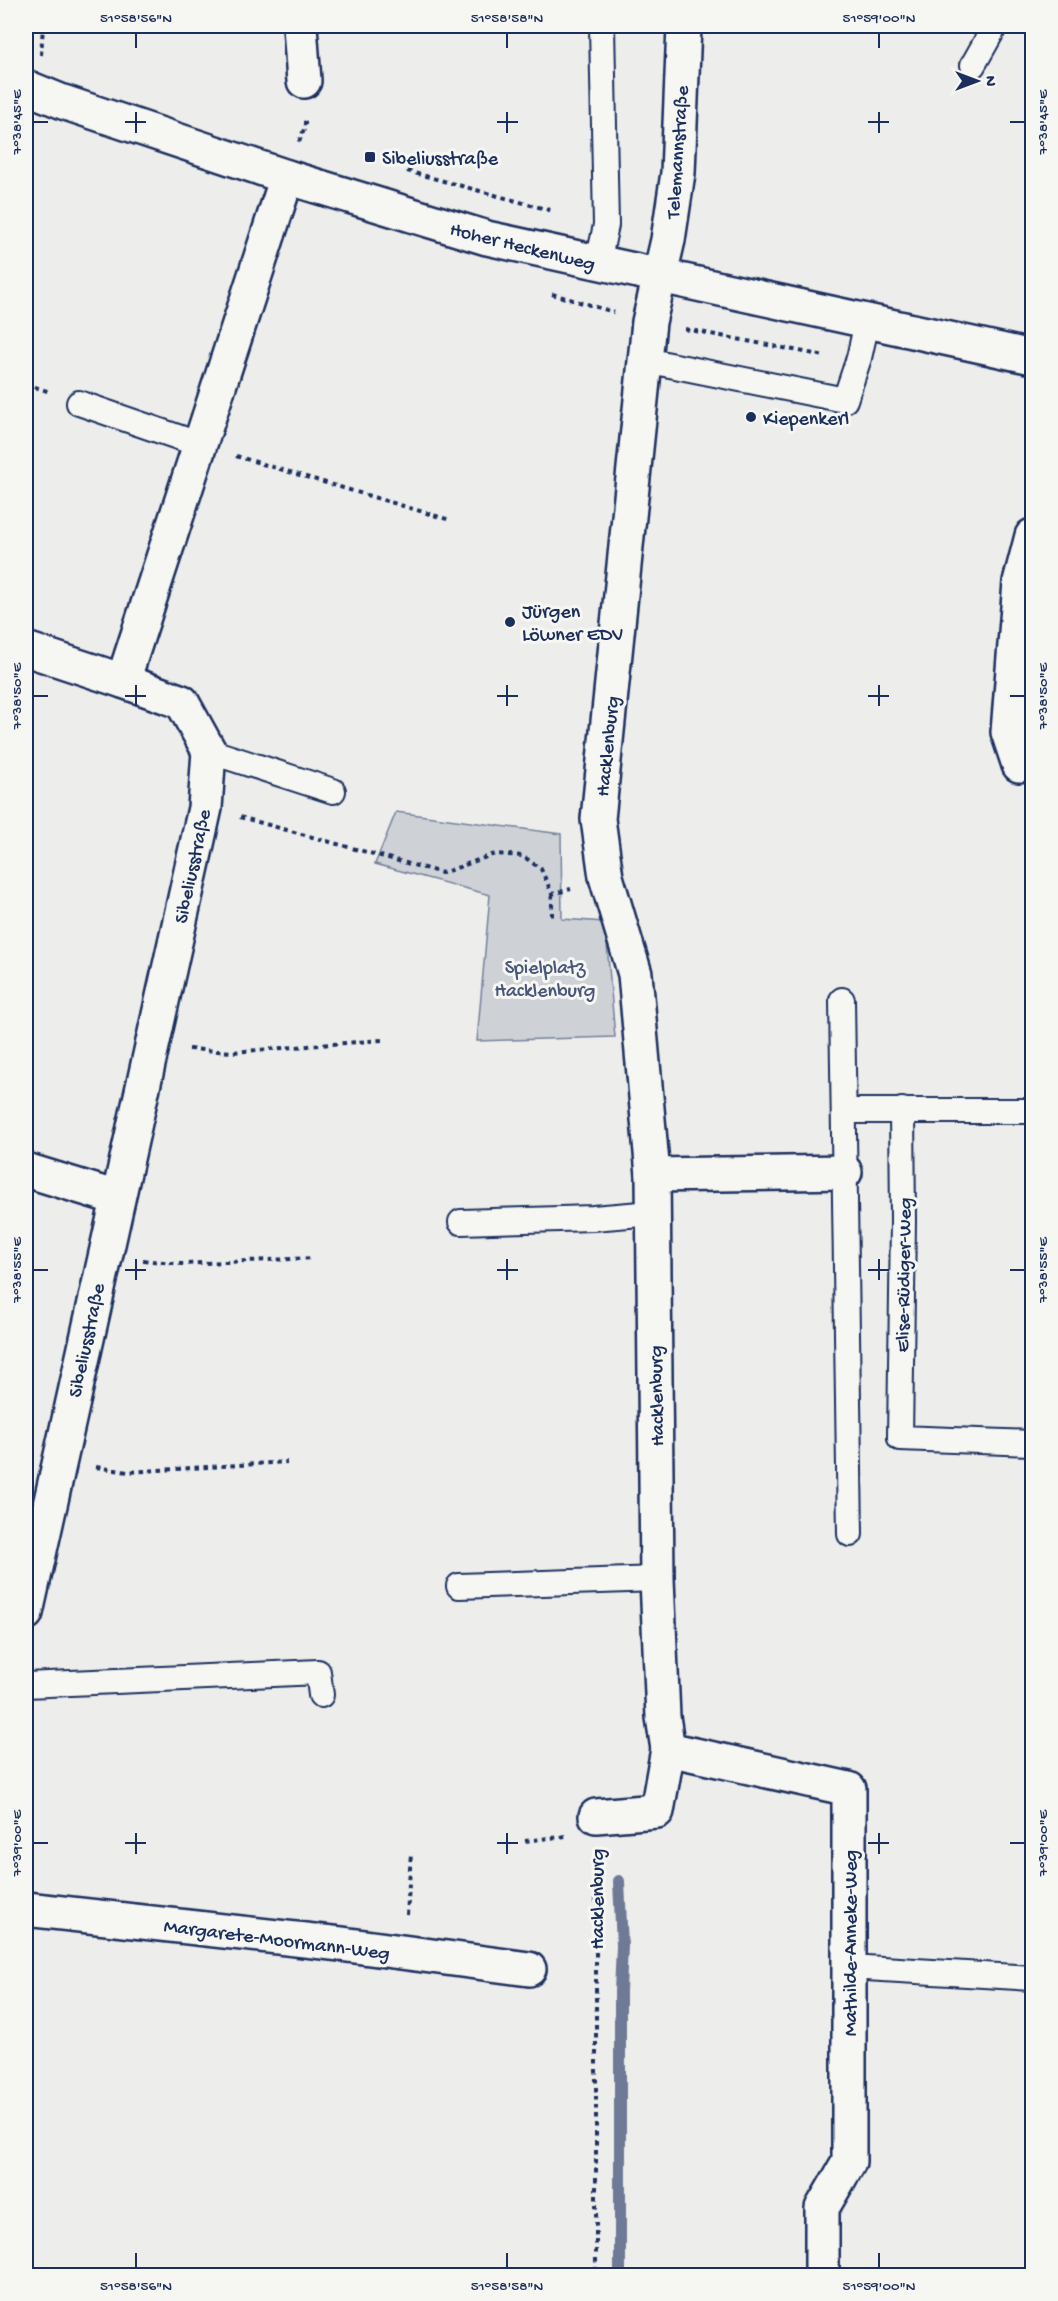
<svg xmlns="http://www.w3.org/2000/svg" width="1058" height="2301" font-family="'Gochi Hand',sans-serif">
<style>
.green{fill:#ced2d7;stroke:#74809a;stroke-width:1.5}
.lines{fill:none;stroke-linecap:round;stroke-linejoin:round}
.stream{stroke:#6e7a96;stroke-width:12}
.service-casing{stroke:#1b2f5e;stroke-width:28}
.minor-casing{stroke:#1b2f5e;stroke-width:38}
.tertiary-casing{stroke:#1b2f5e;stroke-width:38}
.path{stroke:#1b2f5e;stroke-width:4;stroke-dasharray:4.5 4.5;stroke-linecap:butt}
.service{stroke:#f6f6f2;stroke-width:24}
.minor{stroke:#f6f6f2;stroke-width:33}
.tertiary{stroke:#f6f6f2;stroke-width:33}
.ticks{fill:none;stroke:#1b2f5e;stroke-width:2}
.poi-dot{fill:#1b2f5e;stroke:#f6f6f2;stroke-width:2}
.labels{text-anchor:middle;stroke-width:6;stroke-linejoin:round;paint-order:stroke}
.street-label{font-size:20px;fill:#1b2f5e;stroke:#f6f6f2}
.poi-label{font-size:20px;fill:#1b2f5e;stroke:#f6f6f2;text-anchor:start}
.park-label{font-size:20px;fill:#48587c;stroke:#f6f6f2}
.neatline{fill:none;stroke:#1b2f5e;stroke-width:2}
.ticks-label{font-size:15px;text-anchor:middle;fill:#1b2f5e}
</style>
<rect width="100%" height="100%" fill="#edeeec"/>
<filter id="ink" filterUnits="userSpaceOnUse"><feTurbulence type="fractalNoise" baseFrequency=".0167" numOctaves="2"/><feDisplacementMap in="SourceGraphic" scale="12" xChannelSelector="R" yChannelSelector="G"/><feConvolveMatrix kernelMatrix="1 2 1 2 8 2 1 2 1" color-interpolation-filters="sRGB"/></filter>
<g filter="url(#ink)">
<polygon class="green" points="396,812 561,834 562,919 605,922 615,1037 477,1041 490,895 375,864"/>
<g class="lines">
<polyline class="stream" points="619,1881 622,1946 620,1991 620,2276"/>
<g class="service-casing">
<g id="service">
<polyline points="973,65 995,26"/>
<polyline points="598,263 606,225 602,26"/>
<polyline points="645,360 845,400 859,358 867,322"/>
<polyline points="79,403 201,445"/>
<polyline points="1008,732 1032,737"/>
<polyline points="209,751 333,791"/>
<polyline points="842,1000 850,1534"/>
<polyline points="902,1110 903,1221 900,1438 1032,1443"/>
<polyline points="845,1111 1032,1111"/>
<polyline points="461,1222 593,1218 653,1213"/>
<polyline points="459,1586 657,1579"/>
<polyline points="26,1685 318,1672 321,1695"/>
<polyline points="849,1967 1032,1978"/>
</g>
</g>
<g class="minor-casing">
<g id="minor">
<polyline points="300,26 304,81"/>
<polyline points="26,649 123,681"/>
<polyline points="1019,765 1008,732 1020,582 1032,536"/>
<polyline points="26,1170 117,1198"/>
<polyline points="653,1175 845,1172"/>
<polyline points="26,1613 205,808 209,751 182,702 123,681 287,177"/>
<polyline points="668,1749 849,1789 849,2162 822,2208 822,2276"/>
<polyline points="596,1816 657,1811 668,1749 663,1717 657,1579 653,1175 635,974 606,877 598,819 649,322 668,240 678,173 684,26"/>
<polyline points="26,1909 341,1944 529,1969"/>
</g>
</g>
<g class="tertiary-casing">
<polyline id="tertiary" points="26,87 63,102 287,177 487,238 1032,357"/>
</g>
<g class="path">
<polyline points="41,55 43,26"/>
<polyline points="299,142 305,127 305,118"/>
<polyline points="407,171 553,211"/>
<polyline points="552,294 614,312"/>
<polyline points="685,329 825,356"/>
<polyline points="26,384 50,392"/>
<polyline points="236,456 450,520"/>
<polyline points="240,817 442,873 495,854 523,856 541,869 552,894 571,889"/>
<polyline points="552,894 552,920"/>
<polyline points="189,1049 233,1052 382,1040"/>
<polyline points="143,1260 182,1264 313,1258"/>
<polyline points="96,1467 128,1472 287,1462"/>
<polyline points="525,1841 566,1836"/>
<polyline points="596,1853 596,2276"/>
<polyline points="407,1915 411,1853"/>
</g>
<use href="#service" class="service"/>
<use href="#minor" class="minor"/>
<use href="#tertiary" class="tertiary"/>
</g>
</g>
<path class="ticks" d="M136,33V48M507,33V48M879,33V48M136,112V133M507,112V133M879,112V133M33,122H48M125,122H146M497,122H518M868,122H889M1010,122H1025M136,685V706M507,685V706M879,685V706M33,696H48M125,696H146M497,696H518M868,696H889M1010,696H1025M136,1259V1280M507,1259V1280M879,1259V1280M33,1270H48M125,1270H146M497,1270H518M868,1270H889M1010,1270H1025M136,1833V1854M507,1833V1854M879,1833V1854M33,1843H48M125,1843H146M497,1843H518M868,1843H889M1010,1843H1025M136,2253V2268M507,2253V2268M879,2253V2268"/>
<g class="poi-dot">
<rect x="364" y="151" width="12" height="12" rx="3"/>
<circle cx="751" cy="417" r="6"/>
<circle cx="510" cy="622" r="6"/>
</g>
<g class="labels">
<g class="street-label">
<text transform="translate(676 152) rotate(-86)" y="7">Telemannstraße</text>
<text transform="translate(523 245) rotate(14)" y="7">Hoher Heckenweg</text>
<text transform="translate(606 746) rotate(-84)" y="7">Hacklenburg</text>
<text transform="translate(191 866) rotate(-78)" y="7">Sibeliusstraße</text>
<text transform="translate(902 1275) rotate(-89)" y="7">Elise-Rüdiger-Weg</text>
<text transform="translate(85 1340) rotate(-78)" y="7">Sibeliusstraße</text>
<text transform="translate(655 1396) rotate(-91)" y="7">Hacklenburg</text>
<text transform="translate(596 1899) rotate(-90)" y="7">Hacklenburg</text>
<text transform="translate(277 1938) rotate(7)" y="7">Margarete-Moormann-Weg</text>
<text transform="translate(849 1943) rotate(-90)" y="7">Mathilde-Anneke-Weg</text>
</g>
<g class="poi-label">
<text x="382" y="164">Sibeliusstraße</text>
<text x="763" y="424">Kiepenkerl</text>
<text x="522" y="617">Jürgen<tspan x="522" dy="23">Löwner EDV</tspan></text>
</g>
<g class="park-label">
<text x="545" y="973">Spielplatz<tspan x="545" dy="23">Hacklenburg</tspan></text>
</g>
</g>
<rect width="1058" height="2301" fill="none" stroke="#f6f6f2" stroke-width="66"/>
<g transform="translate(977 81) rotate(90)" stroke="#f6f6f2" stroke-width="4.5" paint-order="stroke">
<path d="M0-4.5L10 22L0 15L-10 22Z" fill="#1b2f5e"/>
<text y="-9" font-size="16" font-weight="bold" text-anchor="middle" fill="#1b2f5e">N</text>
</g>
<rect x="33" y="33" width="992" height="2235" class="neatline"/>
<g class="ticks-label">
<text x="136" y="22">51°58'56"N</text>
<text x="507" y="22">51°58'58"N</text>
<text x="879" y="22">51°59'00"N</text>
<text transform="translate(1042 122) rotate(-90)" y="5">7°38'45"E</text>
<text transform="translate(16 122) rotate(-90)" y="5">7°38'45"E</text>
<text transform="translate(16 696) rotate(-90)" y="5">7°38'50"E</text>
<text transform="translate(1042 696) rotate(-90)" y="5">7°38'50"E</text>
<text transform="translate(1042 1270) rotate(-90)" y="5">7°38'55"E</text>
<text transform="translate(16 1270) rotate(-90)" y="5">7°38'55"E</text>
<text transform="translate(1042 1843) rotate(-90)" y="5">7°39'00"E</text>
<text transform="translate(16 1843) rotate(-90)" y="5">7°39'00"E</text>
<text x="136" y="2290">51°58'56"N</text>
<text x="507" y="2290">51°58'58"N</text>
<text x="879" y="2290">51°59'00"N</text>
</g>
</svg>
